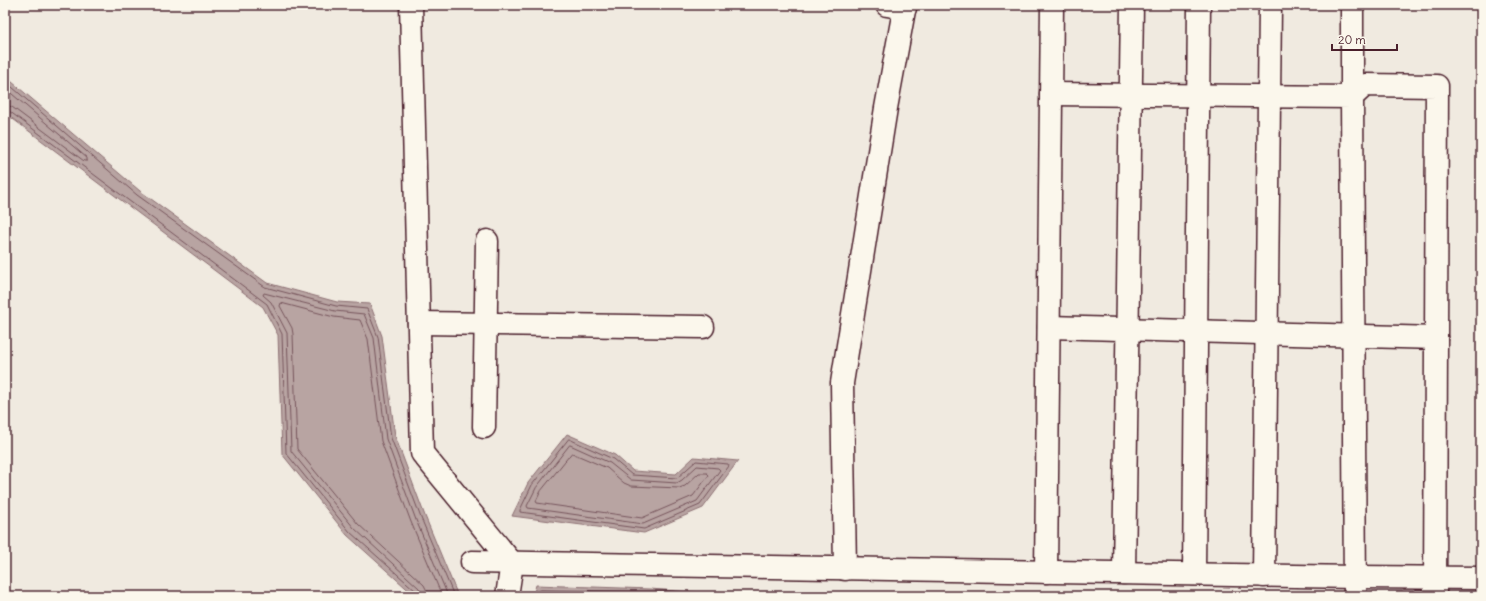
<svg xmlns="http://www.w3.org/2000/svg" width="1486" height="601" font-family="Delius,sans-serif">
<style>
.water{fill:#b8a4a2;stroke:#8c6f72}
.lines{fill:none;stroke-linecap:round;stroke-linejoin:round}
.shore{stroke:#76545b;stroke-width:1}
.minor-casing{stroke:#4a1f2b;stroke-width:25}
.minor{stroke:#fbf7ec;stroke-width:22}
</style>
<rect width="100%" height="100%" fill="#f0eae0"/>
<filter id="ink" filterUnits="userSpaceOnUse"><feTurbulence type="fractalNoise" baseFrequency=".025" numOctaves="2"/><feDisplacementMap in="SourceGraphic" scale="8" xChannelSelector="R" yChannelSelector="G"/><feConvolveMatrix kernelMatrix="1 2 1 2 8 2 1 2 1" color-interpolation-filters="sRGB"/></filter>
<g filter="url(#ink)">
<g class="water">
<polygon points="5,76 140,191 267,283 337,302 370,304 382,336 395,436 425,516 458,596 415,596 347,535 282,454 278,335 263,307 5,113"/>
<polygon points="567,434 615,455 633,471 676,474 694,457 738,461 703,508 644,533 512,516 528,483"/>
<polygon points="536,585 650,589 743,596 533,596"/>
</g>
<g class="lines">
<g class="shore">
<polyline points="5,81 137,195 265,287 336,306 367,309 378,337 391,438 421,518 454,596"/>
<polyline points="5,88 87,158 87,161 84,161 12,107 5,105"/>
<polyline points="5,110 9,111 267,304 282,334 286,453 350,532 416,591 417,596"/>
<polygon points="569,439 613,459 632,475 677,478 696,461 728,464 729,466 700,505 644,529 520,512 520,510 532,485"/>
<polygon points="570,445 610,463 631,480 677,483 682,480 697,466 718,468 720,470 697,501 643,524 528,508 527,506 536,488"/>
<polygon points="572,453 607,468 624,483 631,486 679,488 685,486 699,473 707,473 709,475 693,496 642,518 537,503 536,501 541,491"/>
<polyline points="422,596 419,588 354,528 291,451 287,333 271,302 263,295 264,293 335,311 364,314 374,338 386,439 416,520 448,596"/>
<polyline points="428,596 427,591 424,585 358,524 297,449 293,334 292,328 280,306 281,303 334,317 360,320 368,339 381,441 411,522 442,596"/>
<polyline points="537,596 539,591 541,590 650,593 693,596"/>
<polyline points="543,596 545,595 592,596"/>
</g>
<g class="minor-casing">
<g id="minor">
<polyline points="411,5 422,453 512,563 507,596"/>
<polyline points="887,5 905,8"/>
<polyline points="1352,5 1352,97"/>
<polyline points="1051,94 1352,97 1355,596"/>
<polyline points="1352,97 1365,85 1437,86 1435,596"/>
<polyline points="419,323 703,327"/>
<polyline points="1049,327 1436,338"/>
<polyline points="484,427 487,241"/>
<polyline points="472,562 1355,577 1481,578"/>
<polyline points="845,569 842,383 886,108 905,5"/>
<polyline points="1046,572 1052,5"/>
<polyline points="1124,573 1132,5"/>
<polyline points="1194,574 1199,5"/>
<polyline points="1264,576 1270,5"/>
</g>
</g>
<use href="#minor" class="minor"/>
</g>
</g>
<rect width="1486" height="601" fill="none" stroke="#fbf7ec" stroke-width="20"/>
<rect x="10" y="10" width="1466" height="581" fill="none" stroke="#4a1f2b" stroke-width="1.5" filter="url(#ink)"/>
<path d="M1332 44v6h65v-6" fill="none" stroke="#4a1f2b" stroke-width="2"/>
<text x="1338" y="44" font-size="12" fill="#4a1f2b" stroke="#fbf7ec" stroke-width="3" paint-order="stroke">20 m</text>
</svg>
